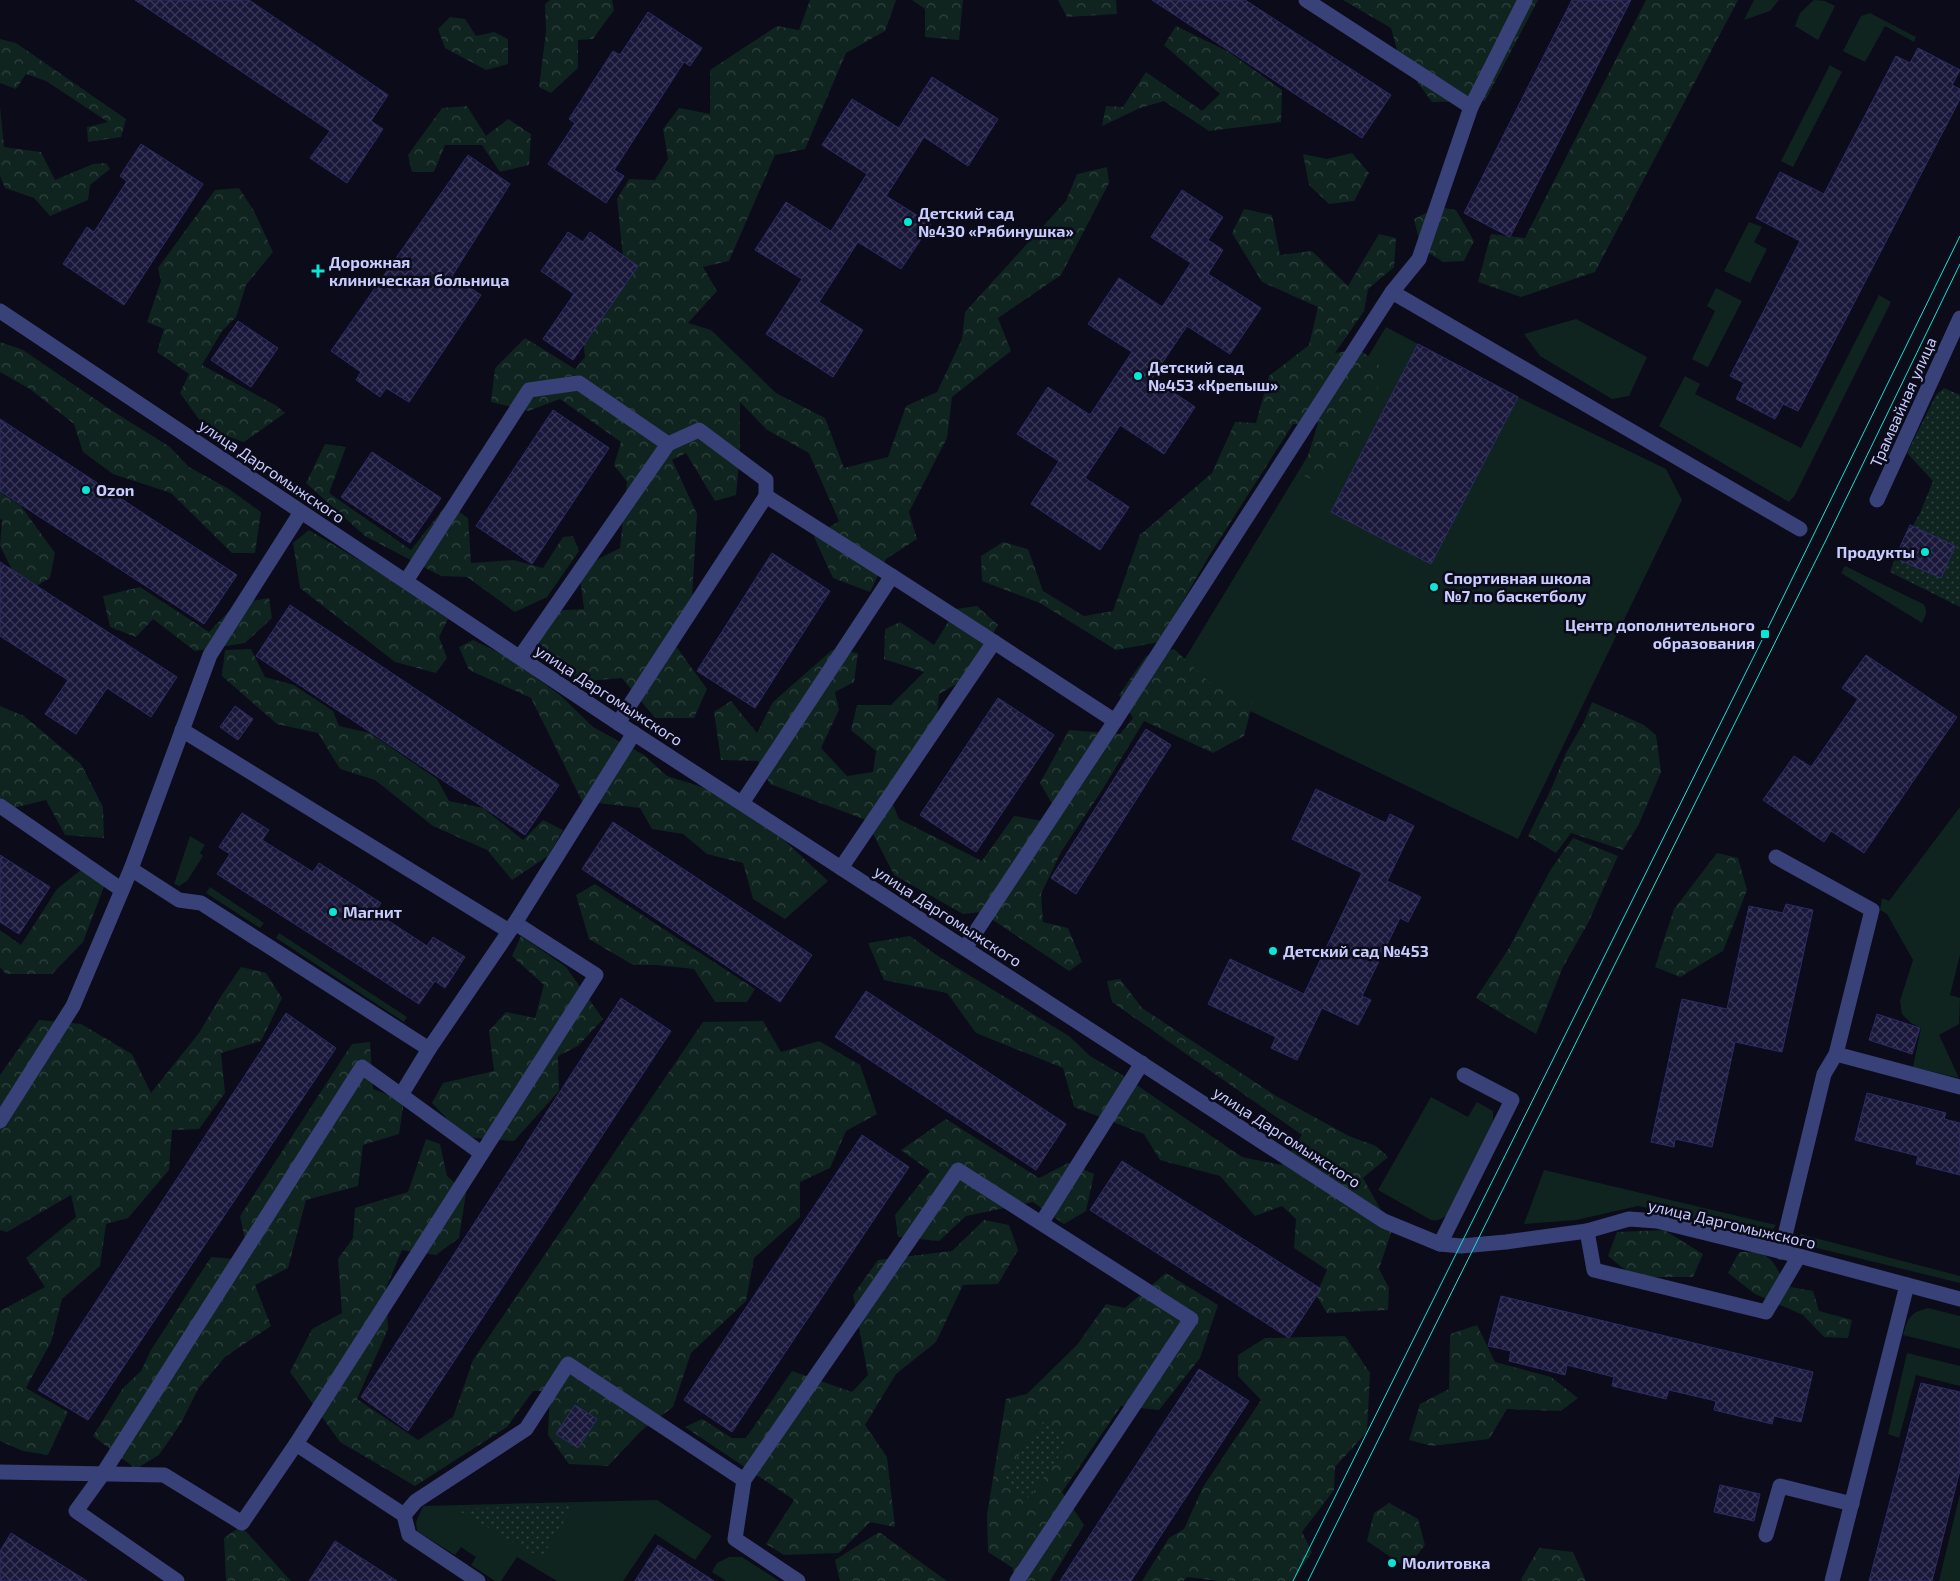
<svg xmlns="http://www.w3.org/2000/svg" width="1960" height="1581" font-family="'Exo 2',sans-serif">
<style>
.grass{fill:#0f241f}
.forest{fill:url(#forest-crowns)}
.park{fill:url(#park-dots)}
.building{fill:url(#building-cross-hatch);stroke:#2c2b66}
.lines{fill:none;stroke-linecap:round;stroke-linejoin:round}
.minor{stroke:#384178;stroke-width:15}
.tram{stroke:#09e6d5;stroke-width:1}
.poi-dot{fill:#09e6d5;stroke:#0b0b1a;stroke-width:2}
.labels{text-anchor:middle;stroke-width:5;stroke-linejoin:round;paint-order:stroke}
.poi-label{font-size:16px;font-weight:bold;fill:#c7cbfd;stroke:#0b0b1a;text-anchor:start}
.street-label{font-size:16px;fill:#c7cbfd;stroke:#0b0b1a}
</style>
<defs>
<pattern id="forest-crowns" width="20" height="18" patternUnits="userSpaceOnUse" patternTransform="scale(1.25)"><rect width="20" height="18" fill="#0f241f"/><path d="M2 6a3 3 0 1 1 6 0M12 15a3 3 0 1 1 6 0" fill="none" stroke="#304240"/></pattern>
<pattern id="park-dots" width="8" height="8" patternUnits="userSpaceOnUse" patternTransform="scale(1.25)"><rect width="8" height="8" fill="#0f241f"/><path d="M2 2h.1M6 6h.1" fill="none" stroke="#304240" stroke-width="1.8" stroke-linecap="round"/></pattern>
<pattern id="building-cross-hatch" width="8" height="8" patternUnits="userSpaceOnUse" patternTransform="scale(1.25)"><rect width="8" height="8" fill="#19183a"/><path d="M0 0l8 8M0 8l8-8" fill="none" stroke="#393857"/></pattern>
</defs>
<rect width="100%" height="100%" fill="#0b0b1a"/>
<g class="grass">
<polygon points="1754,0 1779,0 1770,11 1744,20"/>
<polygon points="1814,0 1825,1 1835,6 1818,40 1795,26 1800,13"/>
<polygon points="1870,13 1916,37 1914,42 1885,26 1865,62 1843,51 1861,16"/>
<polygon points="1830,65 1842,72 1793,167 1781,161"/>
<polygon points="1749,222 1762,227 1754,242 1767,249 1750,283 1724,271"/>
<polygon points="1716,288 1742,301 1708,367 1692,359 1715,311 1707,306"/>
<polygon points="1879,295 1891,302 1795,495 1789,502 1659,426 1685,376 1700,384 1695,394 1801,448"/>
<polygon points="1576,319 1647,357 1629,396 1612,399 1540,356 1524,334"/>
<polygon points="1386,327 1518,397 1666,469 1682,500 1518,839 1175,675"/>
<path d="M1845,566L1923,604C1929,611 1925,616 1922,623L1841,573Z"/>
<polygon points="1960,807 1960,955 1950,995 1960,998 1959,1024 1939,1035 1959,1078 1913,1067 1921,1028 1911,1023 1902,1014 1900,1001 1913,960 1887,914 1880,910 1882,898 1889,901"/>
<polygon points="190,836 205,845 200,853 203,856 187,881 179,886 174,884"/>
<polygon points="210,887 264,923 260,928 206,893"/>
<polygon points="279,933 407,1017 404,1022 276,938"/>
<path d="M1431,1097L1468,1117L1477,1102L1493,1111V1121L1447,1215C1442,1219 1438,1221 1431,1220L1378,1190Z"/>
<polygon points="1544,1170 1776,1225 1771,1232 1763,1235 1665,1211 1638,1206 1576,1220 1524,1224"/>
<polygon points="1800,1234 1960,1276 1960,1283 1809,1246 1802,1240"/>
<path d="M1928,1308L1960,1316V1349L1903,1335C1908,1317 1910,1313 1928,1308Z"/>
<polygon points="1907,1353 1960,1366 1960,1386 1916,1375 1899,1438 1888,1434"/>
<polygon points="1960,1494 1960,1581 1939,1581"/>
<polygon points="657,1500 712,1536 695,1560 655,1534 623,1581 557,1581 517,1557 501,1581 495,1581 471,1565 476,1557 461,1547 455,1555 417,1531 416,1522 423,1506"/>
<polygon points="729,1557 742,1557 779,1581 726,1581 712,1572 717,1563"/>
</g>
<g class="forest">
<polygon points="550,0 612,0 614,10 593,39 578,40 578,68 551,93 539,87 546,32 545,4"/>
<polygon points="810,0 896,0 885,31 846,53 805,149 775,155 729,261 703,267 717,291 688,323 711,330 776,393 825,418 844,468 888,457 906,406 937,392 962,339 965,312 1066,201 1077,174 1107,167 1109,183 1061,275 998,318 1011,351 952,397 947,438 909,512 917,539 886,559 870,592 833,578 814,537 839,521 809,453 767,430 740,402 740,452 736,495 715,501 686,453 672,460 697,514 691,614 675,645 707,689 694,718 655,718 622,678 575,682 533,636 549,611 584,609 579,569 620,548 627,482 614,465 621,442 560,399 528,411 491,402 495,368 525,338 575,369 585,357 581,322 624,266 617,199 629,179 655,180 668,159 663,129 679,108 710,114 710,70 777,26 799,30"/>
<polygon points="912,0 963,0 959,40 925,37 925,9"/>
<polygon points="1058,0 1116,0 1117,14 1067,17"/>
<polygon points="1343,0 1538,0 1485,101 1432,102 1399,57 1391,28"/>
<polygon points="1646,0 1738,0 1595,272 1521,297 1478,282 1491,234 1525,238"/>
<polygon points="450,17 465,19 476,36 494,32 508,39 508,64 486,70 445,48 438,29"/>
<polygon points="1176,26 1229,52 1282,90 1281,122 1209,131 1164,101 1140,108 1102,126 1106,106 1123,107 1146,72 1202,111 1220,94 1164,45"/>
<polygon points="0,39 16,43 126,119 121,137 88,142 87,127 108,122 46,81 26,74 16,89 0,83"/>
<polygon points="0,106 4,147 41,152 55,180 93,164 106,163 110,169 90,185 88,200 50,216 34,198 5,188 0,176"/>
<polygon points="467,106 486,136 508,119 531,134 529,165 500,172 482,145 445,145 434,172 412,172 408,155 442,108"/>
<polygon points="1352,153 1369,173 1354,201 1329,204 1309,185 1303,154 1327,159"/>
<polygon points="239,188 254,211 273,252 246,285 236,317 222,331 202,365 277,406 285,413 244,442 206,429 180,393 189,374 157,352 164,329 147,322 161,281 158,268 215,190"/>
<polygon points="1438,207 1456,210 1474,241 1464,261 1443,262 1421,248 1414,219"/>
<polygon points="1244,209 1272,215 1280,255 1312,251 1348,286 1379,234 1396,238 1394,267 1368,289 1364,311 1335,353 1359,349 1385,370 1352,453 1318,482 1302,475 1318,423 1293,424 1209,556 1159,642 1116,650 1040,603 982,581 981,556 1003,542 1028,549 1043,591 1084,616 1113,611 1140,535 1212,473 1235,422 1256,423 1269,376 1309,345 1318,307 1262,282 1232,233"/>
<polygon points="0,342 23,350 111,410 170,447 189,467 229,489 261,512 255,553 232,553 171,493 113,474 83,452 74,424 30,389 0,372"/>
<polygon points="325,444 346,447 329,493 411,550 447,504 468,518 471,563 513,560 543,568 563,537 573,536 579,551 547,597 515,612 467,577 441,576 365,536 306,483"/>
<polygon points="0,492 21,506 55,553 50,578 24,593 0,546 2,520 0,519"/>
<polygon points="309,530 369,566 448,619 439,637 447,658 436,673 395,662 300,588 293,543"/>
<polygon points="140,587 209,632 236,604 269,598 272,618 245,643 195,651 153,619 136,637 110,627 103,596"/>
<polygon points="977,606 998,625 967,678 939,694 937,718 886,788 899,819 982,861 1014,816 1043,821 1054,807 1040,783 1069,730 1120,734 1133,718 1119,695 1146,656 1174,649 1209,682 1253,701 1244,736 1213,753 1144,721 1104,787 1061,852 1041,894 1043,922 1068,928 1082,962 1069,971 981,912 963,914 894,875 866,820 770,784 758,761 721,760 714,712 731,701 757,733 773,702 832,650 858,653 854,682 835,692 839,710 821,748 847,776 873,772 876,751 851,730 857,705 891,705 924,672 884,659 885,629 900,622 934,645 956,609"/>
<polygon points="473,640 508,657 561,696 593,727 644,755 667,776 705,788 784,840 828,881 785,919 753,899 743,863 707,854 683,834 652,829 640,808 582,801 531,698 469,670 459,647"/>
<polygon points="251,649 265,677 294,685 333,711 339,726 370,733 437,779 449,801 483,808 523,840 543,820 563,830 548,856 512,880 487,850 433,826 375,780 340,769 318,733 277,724 222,676 225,650"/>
<polygon points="1592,702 1644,725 1656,735 1661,772 1639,824 1623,850 1571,833 1556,853 1528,836 1552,787 1566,753 1584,722"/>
<polygon points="0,706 24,716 81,764 103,807 104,838 65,835 46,800 0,811"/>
<polygon points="1573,838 1618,856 1588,923 1563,967 1536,1034 1476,998 1509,948 1551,869"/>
<polygon points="1717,853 1738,858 1747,890 1723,951 1680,977 1655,967 1674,909"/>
<polygon points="82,869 105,884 83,942 52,974 6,974 0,967 0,930 21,945 57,889"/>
<polygon points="595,884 755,989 747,1002 715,1002 694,969 656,965 633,965 589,939 576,895"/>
<polygon points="521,936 566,967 603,1019 578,1046 558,1056 559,1091 514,1141 465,1137 432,1103 443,1083 494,1071 489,1031 506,1012 535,1018 544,985 512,956"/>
<polygon points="910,936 941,958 1069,1036 1090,1056 1119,1073 1242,1157 1281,1165 1302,1135 1112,1002 1107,981 1120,979 1142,1008 1276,1096 1349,1136 1376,1146 1388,1157 1363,1178 1392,1230 1379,1269 1389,1288 1388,1310 1327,1313 1316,1295 1327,1270 1294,1248 1296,1219 1282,1206 1255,1216 1220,1176 1160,1160 1144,1134 1074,1107 1063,1068 976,1033 947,993 884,980 868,943"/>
<polygon points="241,967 266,973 282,998 261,1041 221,1053 225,1093 199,1129 172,1130 169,1170 128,1218 106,1224 100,1266 62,1299 51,1342 26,1388 68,1412 48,1455 23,1451 0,1441 0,1311 45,1287 26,1258 76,1217 71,1195 7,1232 0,1230 0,1075 39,1020 81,1024 132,1054 151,1093 199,1033 221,996"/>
<polygon points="763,1021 781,1052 819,1041 860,1065 877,1114 846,1131 830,1168 800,1182 800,1217 754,1258 746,1301 691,1353 673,1407 641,1431 608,1466 569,1464 548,1435 550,1391 533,1391 507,1427 415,1486 340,1442 290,1372 312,1329 342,1313 338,1259 353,1238 355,1208 408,1192 426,1139 440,1144 447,1176 466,1193 459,1238 436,1255 402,1250 386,1288 388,1329 357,1399 418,1440 453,1417 473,1360 703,1022"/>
<polygon points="370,1042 373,1089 404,1101 399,1134 363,1145 358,1186 306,1200 288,1268 255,1285 271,1326 225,1357 198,1389 181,1423 159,1455 136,1469 93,1436 123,1388 141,1371 151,1350 211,1257 249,1260 240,1216 352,1044"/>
<polygon points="946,1119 1039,1178 1068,1163 1094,1174 1086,1211 1064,1224 1033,1202 966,1216 939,1241 898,1237 895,1215 930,1171 901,1150"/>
<polygon points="984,1220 1009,1225 1018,1250 998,1284 963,1285 936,1342 896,1374 865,1425 887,1457 895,1527 870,1522 839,1553 784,1555 766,1544 794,1500 685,1427 702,1419 732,1438 746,1438 792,1371 852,1392 868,1375 853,1295 878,1260 952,1251"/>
<polygon points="1664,1230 1703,1254 1693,1277 1634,1277 1608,1256 1617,1232"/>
<path d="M1739,1252C1771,1251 1774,1260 1785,1286L1813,1291L1819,1311L1852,1320L1848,1338L1824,1337L1803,1315L1755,1294L1728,1273Z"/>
<polygon points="1166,1273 1218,1305 1200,1358 1159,1410 1121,1406 1062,1492 1084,1525 1050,1581 1012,1581 1013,1568 988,1552 987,1515 1006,1399 1027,1394 1077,1345 1106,1304 1125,1308"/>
<polygon points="1477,1325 1495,1362 1551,1377 1578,1398 1561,1411 1507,1409 1489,1439 1432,1446 1409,1440 1420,1404 1449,1389 1450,1334"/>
<polygon points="1345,1336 1370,1373 1367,1432 1335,1467 1334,1490 1302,1532 1312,1552 1293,1581 1219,1581 1187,1577 1183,1581 1142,1581 1169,1538 1184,1529 1203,1487 1261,1400 1238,1376 1238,1355 1265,1338"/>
<polygon points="1389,1503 1418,1519 1425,1545 1407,1568 1367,1541 1374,1513"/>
<polygon points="241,1526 291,1581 226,1581 224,1538"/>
<polygon points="879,1532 947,1581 840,1581 835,1560"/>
<polygon points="1539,1548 1573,1552 1586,1581 1522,1581 1521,1579"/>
</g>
<g class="park">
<polygon points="1944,388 1960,395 1960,607 1890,572 1895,558 1920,513 1933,481 1907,453 1936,395"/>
<polygon points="1043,1422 1070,1441 1029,1498 1002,1479"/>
<polygon points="575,1504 541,1558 456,1509"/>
</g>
<g class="building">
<polygon points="135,0 249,0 388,95 371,121 383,129 347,183 310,158 330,131"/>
<polygon points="1152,0 1245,0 1391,95 1362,138"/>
<polygon points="1572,0 1631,0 1510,237 1464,213"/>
<polygon points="648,12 702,48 690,66 684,62 614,170 624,176 606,203 548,164 575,123 569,119 613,51 620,55"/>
<polygon points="1918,48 1960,70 1952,85 1960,89 1960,99 1798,411 1783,404 1775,419 1736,399 1744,383 1730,376 1800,241 1756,218 1780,172 1824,194 1896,56 1910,63"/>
<polygon points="932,77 998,119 968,166 924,137 886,196 931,224 901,269 858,242 819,302 863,330 833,377 766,334 802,279 755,250 786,202 831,231 867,174 822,145 852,99 899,128"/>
<polygon points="141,144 203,184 124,305 63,264 87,227 94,232 127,181 120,176"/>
<polygon points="468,155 510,184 452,276 481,295 409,402 386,388 380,397 356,380 361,372 331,351"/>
<polygon points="1182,190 1223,217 1208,240 1223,250 1208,274 1261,308 1230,354 1187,326 1152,378 1195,407 1164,454 1120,425 1085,478 1129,507 1100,550 1031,504 1059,461 1017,434 1048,387 1090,415 1132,352 1088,324 1119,278 1162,307 1191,263 1151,237"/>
<polygon points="568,232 583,242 590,232 638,266 573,360 543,339 574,294 541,271"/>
<polygon points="238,321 278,348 251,387 211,360"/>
<polygon points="1418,344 1518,397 1431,564 1331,512"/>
<polygon points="553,410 609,448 532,564 476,526"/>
<polygon points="0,419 237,575 204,624 0,491"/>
<polygon points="372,452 441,498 410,543 341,497"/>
<polygon points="1910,525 1955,546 1941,578 1895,558"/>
<polygon points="772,553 830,591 755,708 697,671"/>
<polygon points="0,562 177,677 151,717 107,688 76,734 45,714 68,680 0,636"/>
<polygon points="290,605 559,785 525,835 256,656"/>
<polygon points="1866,655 1957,717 1864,853 1831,831 1824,842 1763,800 1794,756 1811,767 1858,699 1842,688"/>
<polygon points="998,698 1054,735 976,852 920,815"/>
<polygon points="235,706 253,719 238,740 220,727"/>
<polygon points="1146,729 1171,745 1076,894 1051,878"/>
<polygon points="1316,789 1386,823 1390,814 1414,826 1387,881 1421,897 1408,922 1400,918 1362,996 1371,1000 1358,1025 1322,1008 1297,1060 1271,1048 1276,1037 1208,1004 1230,959 1304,994 1362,873 1292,839"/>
<polygon points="242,813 269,830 262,840 313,872 319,863 381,903 375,912 427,946 433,937 465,957 445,988 435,981 419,1004 217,874 230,854 219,847"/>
<polygon points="613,822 812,955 780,1002 582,869"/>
<polygon points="0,855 50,887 19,934 0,922"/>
<polygon points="1786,904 1813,910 1782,1052 1735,1042 1712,1147 1675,1139 1674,1147 1651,1142 1682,999 1727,1009 1749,906 1783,913"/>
<polygon points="866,991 1066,1124 1036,1170 835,1037"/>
<polygon points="621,998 671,1031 408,1431 361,1397"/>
<polygon points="286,1013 336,1048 88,1420 38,1390"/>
<polygon points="1877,1014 1920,1028 1912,1054 1869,1040"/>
<polygon points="1867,1093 1946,1113 1944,1119 1960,1123 1960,1175 1916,1164 1918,1156 1855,1140"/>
<polygon points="862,1135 909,1167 732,1432 684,1400"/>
<polygon points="1122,1161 1321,1289 1289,1338 1090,1210"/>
<polygon points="1501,1296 1813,1372 1801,1422 1774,1416 1772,1424 1714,1410 1716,1401 1669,1390 1666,1399 1612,1386 1614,1377 1567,1365 1565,1375 1509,1361 1511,1351 1488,1346"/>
<polygon points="1199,1369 1249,1401 1131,1581 1060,1581"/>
<polygon points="1921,1383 1960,1392 1960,1470 1932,1581 1869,1581"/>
<polygon points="575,1405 597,1419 578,1448 556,1434"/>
<polygon points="1720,1485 1760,1494 1754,1521 1714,1512"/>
<polygon points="11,1533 87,1581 0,1581 0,1551"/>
<polygon points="335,1541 397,1581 309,1581"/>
<polygon points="658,1545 714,1581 635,1581"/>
</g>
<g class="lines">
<g class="minor">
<polyline points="1306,0 1471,107 1525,0"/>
<polyline points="1392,292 1800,529"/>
<polyline points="0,311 618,723 1384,1221 1440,1244 1461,1246 1506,1242 1587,1231 1629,1219 1657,1221 1799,1256 1960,1299"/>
<polyline points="668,444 699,430 766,480 766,496"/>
<polyline points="1877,500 1960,318"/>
<polyline points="892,576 994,642"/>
<polyline points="406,581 529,390 579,383 668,444 520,657"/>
<polyline points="618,723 766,496 892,576 742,803"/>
<polyline points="182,730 509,931"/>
<polyline points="0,806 122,890"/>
<polyline points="1776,857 1872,910 1836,1054 1824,1074 1781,1252"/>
<polyline points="841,868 994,642 1115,721"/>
<polyline points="131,869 179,900 201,903 429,1049"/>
<polyline points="965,948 1115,721 1392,292 1419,259 1471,107"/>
<polyline points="1836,1054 1960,1087"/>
<polyline points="0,1121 73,1006 131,869 210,655 301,512"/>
<polyline points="481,1153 401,1095 429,1049 515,923 634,733"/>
<polyline points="1042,1222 1142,1063"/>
<polyline points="1587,1231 1594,1270 1766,1312 1799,1256"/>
<polyline points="1440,1244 1512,1100 1464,1075"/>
<polyline points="0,1472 164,1475 242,1523 296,1444"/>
<polyline points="404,1515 416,1501 526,1429 568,1364 744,1480"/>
<polyline points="1766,1535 1780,1486 1852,1504"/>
<polyline points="177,1581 76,1511 102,1475 362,1067 401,1095"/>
<polyline points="478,1581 409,1535 404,1515 296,1444 596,975 515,923"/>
<polyline points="798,1581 735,1539 744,1480 958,1170 1191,1319 1017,1581"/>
<polyline points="1832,1581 1907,1285"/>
</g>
<g class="tram">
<polyline points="1293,1581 1765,634 1960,236"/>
<polyline points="1308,1581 1825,542 1960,264"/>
</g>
</g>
<g class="poi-dot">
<circle cx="908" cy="222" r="5"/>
<path d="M315.5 263.5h5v5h5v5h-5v5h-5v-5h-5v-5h5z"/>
<circle cx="1138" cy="376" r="5"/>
<circle cx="86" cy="490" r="5"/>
<circle cx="1925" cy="552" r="5"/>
<circle cx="1434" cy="587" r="5"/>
<rect x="1760" y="629" width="10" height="10" rx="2.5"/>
<circle cx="333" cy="912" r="5"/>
<circle cx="1273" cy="951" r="5"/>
<circle cx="1392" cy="1563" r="5"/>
</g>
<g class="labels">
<g class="poi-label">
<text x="918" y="219">Детский сад<tspan x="918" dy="18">№430 «Рябинушка»</tspan></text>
<text x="329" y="268">Дорожная<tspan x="329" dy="18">клиническая больница</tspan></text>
<text x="1148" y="373">Детский сад<tspan x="1148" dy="18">№453 «Крепыш»</tspan></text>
<text x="96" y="496">Ozon</text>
<text x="1915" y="558" text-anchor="end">Продукты</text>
<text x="1444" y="584">Спортивная школа<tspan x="1444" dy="18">№7 по баскетболу</tspan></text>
<text x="1755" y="631" text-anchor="end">Центр дополнительного<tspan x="1755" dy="18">образования</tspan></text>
<text x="343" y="918">Магнит</text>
<text x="1283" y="957">Детский сад №453</text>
<text x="1402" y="1569">Молитовка</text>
</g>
<g class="street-label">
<text transform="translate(1903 402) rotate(-66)" y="6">Трамвайная улица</text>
<text transform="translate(272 471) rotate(34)" y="6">улица Даргомыжского</text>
<text transform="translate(609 695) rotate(33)" y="6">улица Даргомыжского</text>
<text transform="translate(948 916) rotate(33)" y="6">улица Даргомыжского</text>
<text transform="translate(1287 1137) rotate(33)" y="6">улица Даргомыжского</text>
<text transform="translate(1732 1224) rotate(13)" y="6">улица Даргомыжского</text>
</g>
</g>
</svg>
